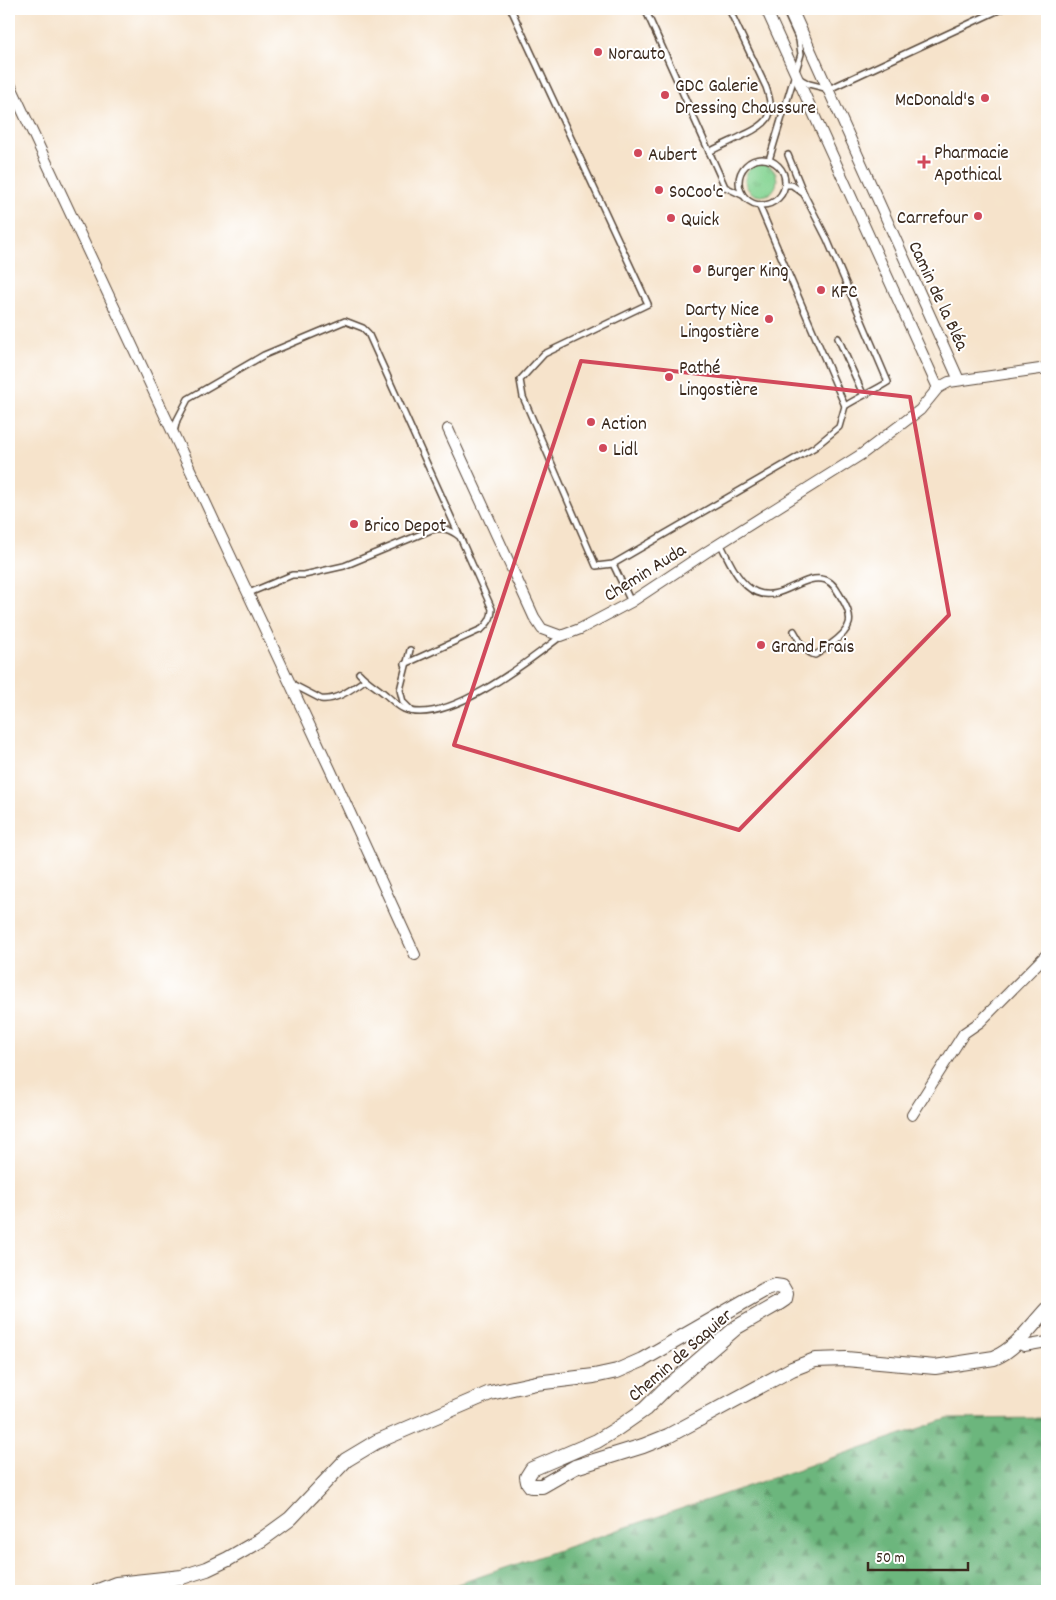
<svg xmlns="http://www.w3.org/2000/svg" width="1056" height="1600" font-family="Dekko,sans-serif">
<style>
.grass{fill:url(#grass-tufts);stroke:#607f58}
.forest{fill:url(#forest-firs);stroke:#54704e}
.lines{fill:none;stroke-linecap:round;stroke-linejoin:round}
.service-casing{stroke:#574638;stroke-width:8}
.minor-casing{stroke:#574638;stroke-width:12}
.tertiary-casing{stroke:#574638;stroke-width:16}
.service{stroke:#fff;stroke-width:5}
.minor{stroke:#fff;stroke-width:10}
.tertiary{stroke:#fff;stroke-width:14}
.marked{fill:none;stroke:#d1495b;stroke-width:4;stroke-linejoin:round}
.poi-dot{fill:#d1495b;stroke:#fff;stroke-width:2}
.labels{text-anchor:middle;stroke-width:4;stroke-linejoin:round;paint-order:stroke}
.poi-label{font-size:19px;fill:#3b2a1e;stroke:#fff;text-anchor:start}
.street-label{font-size:19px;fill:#3b2a1e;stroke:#fff}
</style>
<defs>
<pattern id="grass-tufts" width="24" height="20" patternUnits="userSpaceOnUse" patternTransform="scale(1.25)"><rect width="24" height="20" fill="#85d493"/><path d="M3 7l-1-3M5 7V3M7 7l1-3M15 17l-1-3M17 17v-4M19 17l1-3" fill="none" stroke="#74b67e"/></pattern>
<pattern id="forest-firs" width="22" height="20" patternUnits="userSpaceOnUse" patternTransform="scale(1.25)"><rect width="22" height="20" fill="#6cb67d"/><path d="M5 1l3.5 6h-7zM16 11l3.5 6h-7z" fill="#5a9466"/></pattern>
</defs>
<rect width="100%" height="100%" fill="#fff"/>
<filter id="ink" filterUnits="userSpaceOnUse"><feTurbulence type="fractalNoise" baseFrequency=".02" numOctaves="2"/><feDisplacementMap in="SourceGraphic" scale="10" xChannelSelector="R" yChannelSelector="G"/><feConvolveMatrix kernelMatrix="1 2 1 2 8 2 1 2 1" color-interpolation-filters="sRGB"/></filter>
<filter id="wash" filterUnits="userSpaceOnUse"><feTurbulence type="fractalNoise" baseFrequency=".0096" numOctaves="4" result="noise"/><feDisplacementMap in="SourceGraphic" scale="20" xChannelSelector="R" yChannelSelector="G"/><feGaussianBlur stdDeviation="1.12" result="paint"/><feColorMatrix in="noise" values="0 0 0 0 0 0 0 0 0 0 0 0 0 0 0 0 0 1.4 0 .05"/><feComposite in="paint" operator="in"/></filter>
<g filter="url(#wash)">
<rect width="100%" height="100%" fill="#f6e3cb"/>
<circle class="grass" cx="761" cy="180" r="16"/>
<polygon class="forest" points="1047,1418 1047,1591 437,1591 947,1419"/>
</g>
<g filter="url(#ink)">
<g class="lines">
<g class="service-casing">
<g id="service">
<polyline points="511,9 648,304 544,354 520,380 523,397 596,566 613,564 815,447 839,427 845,406 759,205"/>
<polyline points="645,9 725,187 742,195"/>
<polyline points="800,79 809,84 829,89 1001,9"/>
<path d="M709,152C720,146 732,141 744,135C770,123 776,115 766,87L729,9"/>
<polyline points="788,155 804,194"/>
<circle cx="762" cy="182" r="23"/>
<polyline points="769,160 801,54 799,40 785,9"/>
<path d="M785,185H792L804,194L827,239L888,382C874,391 859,397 845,406"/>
<polyline points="838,338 863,394"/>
<polyline points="174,432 177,420 188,399 264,355 345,321 363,328 368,333 460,537"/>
<path d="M720,543C729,560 738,584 756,592C781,603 803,572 826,580C833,583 837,590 841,597C855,619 852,629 831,644C826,648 821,652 815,655C804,652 800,641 794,631"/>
<polyline points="613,564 631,602"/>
<path d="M249,593L292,575H304L344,566L431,530C443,527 450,529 460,537L492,609C492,618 488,623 482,629L405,664"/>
<polyline points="410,650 400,690 403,702 412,711"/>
<path d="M359,673C367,682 377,687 386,695C392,700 397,706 404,709C445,727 529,661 560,637"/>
<path d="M292,684L321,699C337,701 353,688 365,680"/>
</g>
</g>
<g class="minor-casing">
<g id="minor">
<polyline points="766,9 938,388"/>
<polyline points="792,9 959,380"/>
<polyline points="9,82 331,771 415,955"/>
<polyline points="448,429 534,617 542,629 561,636 580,629 631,602 708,551 862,454 920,410 938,388 949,382 1047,368"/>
<polyline points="912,1115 964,1033 980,1022 1047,954"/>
<polyline points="1016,1342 1024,1346 1047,1342"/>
</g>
</g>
<g class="tertiary-casing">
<path id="tertiary" d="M98,1591L116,1584L182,1577L207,1569L228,1559L261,1540L290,1519L346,1460L376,1442L490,1393L536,1383L594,1376L617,1371L642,1360L766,1289L775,1286L782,1287L786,1294L785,1299L779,1303L737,1327L664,1390L645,1409L615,1430L597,1441L532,1469L527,1477L528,1482L531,1486H542L575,1467L643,1446L668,1436L792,1369L815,1360L846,1359L935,1367L994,1358C1016,1349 1031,1326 1047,1309"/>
</g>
<use href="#service" class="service"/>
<use href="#minor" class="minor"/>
<use href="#tertiary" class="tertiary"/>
</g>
</g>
<path class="marked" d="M581,361L910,397L949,615L739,830L454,745Z"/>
<g class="poi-dot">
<circle cx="598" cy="52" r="5"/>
<circle cx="665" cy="95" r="5"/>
<circle cx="985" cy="98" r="5"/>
<circle cx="638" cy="153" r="5"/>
<path d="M921.5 154.5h5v5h5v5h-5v5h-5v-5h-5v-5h5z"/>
<circle cx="659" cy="190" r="5"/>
<circle cx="978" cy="216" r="5"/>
<circle cx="671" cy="218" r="5"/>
<circle cx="697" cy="269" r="5"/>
<circle cx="821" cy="290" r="5"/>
<circle cx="769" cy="319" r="5"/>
<circle cx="669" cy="377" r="5"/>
<circle cx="591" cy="422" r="5"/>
<circle cx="603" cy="448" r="5"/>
<circle cx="354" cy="524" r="5"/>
<circle cx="761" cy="645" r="5"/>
</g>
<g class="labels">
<g class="poi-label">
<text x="608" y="59">Norauto</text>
<text x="675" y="91">GDC Galerie<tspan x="675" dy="22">Dressing Chaussure</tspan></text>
<text x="975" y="105" text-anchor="end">McDonald's</text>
<text x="934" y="158">Pharmacie<tspan x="934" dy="22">Apothical</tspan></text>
<text x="648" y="160">Aubert</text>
<text x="669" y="197">SoCoo'c</text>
<text x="968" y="223" text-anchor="end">Carrefour</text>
<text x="681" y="225">Quick</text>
<text x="707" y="276">Burger King</text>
<text x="831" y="297">KFC</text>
<text x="759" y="315" text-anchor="end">Darty Nice<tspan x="759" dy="22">Lingostière</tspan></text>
<text x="679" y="373">Pathé<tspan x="679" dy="22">Lingostière</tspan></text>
<text x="601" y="429">Action</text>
<text x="613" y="455">Lidl</text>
<text x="364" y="531">Brico Depot</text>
<text x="771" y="652">Grand Frais</text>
</g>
<g class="street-label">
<text transform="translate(940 295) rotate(65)" y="7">Camin de la Bléa</text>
<text transform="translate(644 571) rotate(-32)" y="7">Chemin Auda</text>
<text transform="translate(679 1354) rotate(-41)" y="7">Chemin de Saquier</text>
</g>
</g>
<rect width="1056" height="1600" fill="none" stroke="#fff" stroke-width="30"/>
<path d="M868 1562v8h100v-8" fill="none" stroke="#3b2a1e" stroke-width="2.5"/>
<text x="876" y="1562" font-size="15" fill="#3b2a1e" stroke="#ffffff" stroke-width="4" paint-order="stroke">50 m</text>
</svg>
